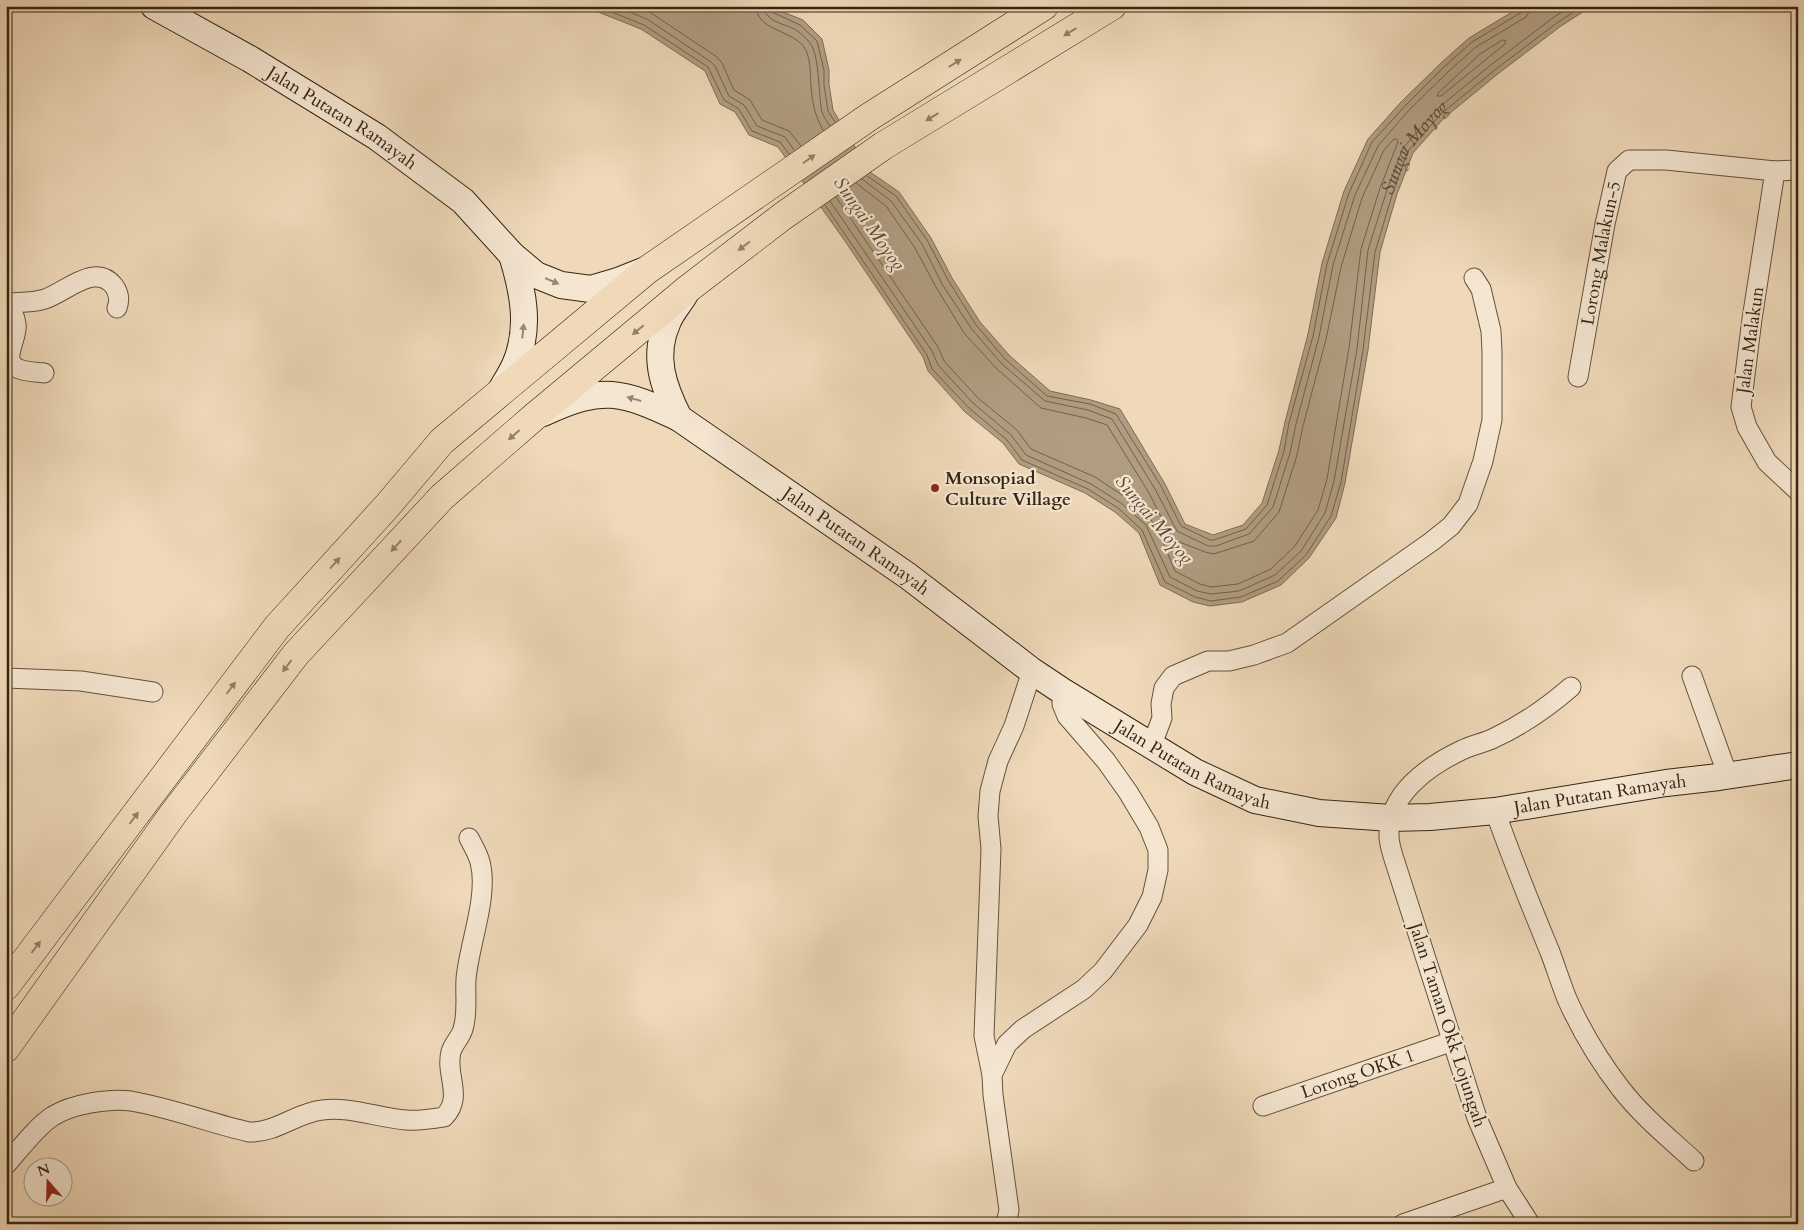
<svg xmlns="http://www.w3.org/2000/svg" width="1804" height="1230" font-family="Cardo,serif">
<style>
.water{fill:#b09c80;stroke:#7f6c54}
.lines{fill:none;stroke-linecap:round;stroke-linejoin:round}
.shore{stroke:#726048;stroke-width:1}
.minor-casing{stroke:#64523b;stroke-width:21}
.secondary-casing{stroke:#352511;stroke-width:28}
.primary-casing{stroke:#352511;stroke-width:29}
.minor{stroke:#f5e6d2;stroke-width:19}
.secondary{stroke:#f5e6d2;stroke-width:26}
.primary{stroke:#efd9b9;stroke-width:28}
.oneway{fill:#927f65}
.oneway2{fill:#958672}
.poi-dot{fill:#8f2418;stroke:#f5e6d2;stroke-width:2}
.labels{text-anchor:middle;stroke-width:4.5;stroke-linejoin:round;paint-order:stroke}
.street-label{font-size:18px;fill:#352511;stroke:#f5e6d2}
.poi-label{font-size:18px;font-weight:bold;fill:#352511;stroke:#f5e6d2;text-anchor:start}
.water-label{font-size:19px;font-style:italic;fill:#5a4932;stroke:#f5e6d2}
</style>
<rect width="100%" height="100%" fill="#efd9b9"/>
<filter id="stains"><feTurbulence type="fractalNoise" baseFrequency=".004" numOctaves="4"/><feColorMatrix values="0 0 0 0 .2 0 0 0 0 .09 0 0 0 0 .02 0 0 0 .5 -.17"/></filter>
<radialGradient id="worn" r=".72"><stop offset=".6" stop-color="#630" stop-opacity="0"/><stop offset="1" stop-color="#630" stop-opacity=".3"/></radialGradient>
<polygon class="water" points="583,6 768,6 803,20 822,39 829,70 829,84 833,110 870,172 899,192 931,238 952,278 980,322 1009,355 1050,391 1091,400 1120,409 1165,484 1185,524 1213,535 1243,525 1262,503 1279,450 1285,422 1308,334 1322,263 1344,191 1368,139 1401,102 1442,62 1469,38 1522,6 1592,6 1561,26 1499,73 1444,118 1413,153 1397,194 1380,252 1368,350 1345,483 1336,518 1309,558 1281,585 1242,602 1210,606 1193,602 1160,585 1139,533 1115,512 1085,493 1019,464 1003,443 965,412 928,371 923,357 845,241 778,147 749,135 735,112 720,104 705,71 641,29"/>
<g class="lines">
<g class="shore">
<polyline points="597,6 644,25 708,67 724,100 739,109 752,131 780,142 789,154"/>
<polyline points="614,6 647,19 711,62 715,66 729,96 744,105 757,126 785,137 794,150"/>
<polyline points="635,6 651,13 717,57 722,63 734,90 750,100 762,120 789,131 801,146"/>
<path d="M756,6C757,31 790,29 804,47C811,57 810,74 811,86C812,102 815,116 823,130"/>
<path d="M764,6C765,23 785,23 796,30C801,33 807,39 810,43C820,56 818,95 822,112C824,117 827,122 830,126"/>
<polyline points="770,6 772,12 800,25 817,41 824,70 824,85 828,111 835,122"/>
<polygon points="1503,40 1506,41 1505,44 1441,96 1437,96 1438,93 1480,54"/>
<polyline points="867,176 896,196 927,240 948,280 976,325 1005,359 1047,396 1090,404 1116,414 1161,486 1181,526 1210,540 1214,540 1246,529 1267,505 1284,451 1289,423 1313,336 1327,264 1349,193 1372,142 1405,106 1445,66 1472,42 1522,12 1524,6"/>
<polyline points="862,179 891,201 922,244 942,284 971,328 1001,363 1045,401 1088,410 1112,419 1155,489 1177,531 1208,546 1216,546 1249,534 1273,507 1290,453 1296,424 1319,337 1333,265 1355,195 1378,146 1409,110 1450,70 1476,47 1526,17 1529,12 1530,6"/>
<polyline points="836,197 938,347 944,361 978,398 1017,430 1031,449 1095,477 1125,497 1151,520 1156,526 1175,571 1200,584 1211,587 1238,584 1271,569 1295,546 1318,510 1327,479 1349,348 1361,249 1380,188 1398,142 1397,139 1394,139 1384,150 1362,198 1341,267 1326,339 1303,426 1297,455 1279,512 1254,541 1214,554 1205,552 1177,541 1171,536 1149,493 1107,425 1086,418 1041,408 996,368 964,333 936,287 915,248 886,206 856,183"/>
<path id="s1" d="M830,201L932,351L938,365L973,403L1011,435L1026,455L1091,484L1121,503L1146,525L1170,577L1197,591L1211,594L1239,591L1275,575L1301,551L1325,513L1334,481L1357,349L1368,250L1387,190L1403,148L1437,109L1492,64L1554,17L1571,6"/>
<polyline points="825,205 927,355 932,369 969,408 1007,440 1022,460 1088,489 1118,508 1142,530 1165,582 1195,597 1211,601 1241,597 1278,581 1306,555 1331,516 1341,482 1363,350 1375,252 1393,192 1408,151 1441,114 1496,69 1558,22 1583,6"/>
</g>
<g class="minor-casing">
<g id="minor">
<polyline points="1775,171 1752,319 1741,407 1747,427 1767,462 1798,491"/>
<path d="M6,302C11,308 15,316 16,324C19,337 0,360 17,368C24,372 36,372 44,373"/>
<path d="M7,303C19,302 33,303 45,299C66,292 95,262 114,286C119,293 120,300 117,308"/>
<path id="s2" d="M1578,377L1605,224L1617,171L1629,160H1666L1775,171L1798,170"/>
<polyline points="1692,676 1728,776"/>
<polyline points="6,678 81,681 153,692"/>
<polyline points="1151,747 1162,718 1161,704 1164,688 1173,676 1208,661 1229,661 1254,655 1287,643 1431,542 1451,526 1468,504 1483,461 1492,420 1492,352 1491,331 1481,289 1474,278"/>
<path d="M1495,811C1512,859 1531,906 1550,952C1556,968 1561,984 1567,999C1581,1030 1600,1062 1621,1089C1642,1116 1669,1138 1694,1161"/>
<polyline points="992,1075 984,1036 991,849 988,816 990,791 998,761 1014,726 1032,671"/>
<path id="s3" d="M1263,1106L1453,1041"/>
<path d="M6,1165C18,1151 38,1125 53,1116C72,1104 110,1098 131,1101C171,1108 210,1123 249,1132C276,1133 296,1113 322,1110C349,1106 379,1118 406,1120C418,1121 432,1119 444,1117C464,1097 445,1075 451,1052C453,1044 461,1037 463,1029C468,1013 465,996 466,979C469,944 489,896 480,862C478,854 473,846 469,838"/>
<polyline points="1006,1224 1009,1210 993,1095 992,1075 1007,1044 1023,1029 1084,989 1103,971 1138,925 1152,897 1158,870 1158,850 1149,827 1128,792 1106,761 1067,716 1062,704 1062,691"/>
<polyline points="1403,1224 1507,1188"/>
<path d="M1530,1224L1507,1188L1477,1118L1394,859C1392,852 1389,844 1389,836C1388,794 1428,766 1462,750C1472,745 1484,743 1494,738C1522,725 1548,707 1571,687"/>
</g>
</g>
<g class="secondary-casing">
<g id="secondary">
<path id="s4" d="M154,6L250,59L377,137L463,201L512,255L536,275L561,285L591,289L618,281L643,271"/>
<path d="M500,392C505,383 511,374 515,365C531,328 523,291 512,255"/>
<path id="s5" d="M543,413C603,385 621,391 679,418L908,576L1032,671L1062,691L1195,772L1255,800L1319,813L1391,818L1430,817L1495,811L1666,783L1719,777L1798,765"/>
<path d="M679,418C663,386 652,356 668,321C672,311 680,303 685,294"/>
</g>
</g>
<g class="primary-casing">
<g id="primary">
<polyline points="6,986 277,627 388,505 442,441 647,270 869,117 1044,6"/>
<polyline points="6,1048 173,814 296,654 442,497 534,417 689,288 783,216 883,146 1112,6"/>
</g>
</g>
<use href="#minor" class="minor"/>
<use href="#secondary" class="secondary"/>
<use href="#primary" class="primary"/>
</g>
<defs><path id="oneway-solid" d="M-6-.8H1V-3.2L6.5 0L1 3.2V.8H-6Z" transform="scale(1.25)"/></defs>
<g class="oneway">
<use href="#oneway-solid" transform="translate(1070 32) rotate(149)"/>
<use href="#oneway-solid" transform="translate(955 63) rotate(-32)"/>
<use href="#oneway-solid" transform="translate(932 117) rotate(149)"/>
<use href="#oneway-solid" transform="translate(809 159) rotate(-35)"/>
<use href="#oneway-solid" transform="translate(744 246) rotate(143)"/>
<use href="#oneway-solid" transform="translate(638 330) rotate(140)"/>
<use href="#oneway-solid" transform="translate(514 435) rotate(139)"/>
<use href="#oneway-solid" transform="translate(396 546) rotate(133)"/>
<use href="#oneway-solid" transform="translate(335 563) rotate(-48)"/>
<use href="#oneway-solid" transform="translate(287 666) rotate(127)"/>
<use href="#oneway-solid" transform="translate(231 688) rotate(-53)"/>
<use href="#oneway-solid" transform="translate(134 818) rotate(-53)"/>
<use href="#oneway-solid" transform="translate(36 947) rotate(-53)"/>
</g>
<g class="oneway2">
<use href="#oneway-solid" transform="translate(552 281) rotate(23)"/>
<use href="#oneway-solid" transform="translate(523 331) rotate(-84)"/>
<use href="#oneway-solid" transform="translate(634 399) rotate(-164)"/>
</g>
<circle class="poi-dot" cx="935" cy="488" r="5"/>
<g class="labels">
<g class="street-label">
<text dy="6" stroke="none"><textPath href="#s4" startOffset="219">Jalan Putatan Ramayah</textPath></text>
<text dy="6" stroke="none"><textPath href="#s2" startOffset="126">Lorong Malakun-5</textPath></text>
<text transform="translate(1750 340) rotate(-82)" y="6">Jalan Malakun</text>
<text dy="6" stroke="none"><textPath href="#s5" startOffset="359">Jalan Putatan Ramayah</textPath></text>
<text dy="6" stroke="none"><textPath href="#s5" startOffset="764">Jalan Putatan Ramayah</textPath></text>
<text dy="6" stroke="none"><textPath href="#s5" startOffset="1184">Jalan Putatan Ramayah</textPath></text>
<text transform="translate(1448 1025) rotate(72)" y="6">Jalan Taman Okk Lojungah</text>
<text dy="6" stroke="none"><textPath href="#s3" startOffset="100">Lorong OKK 1</textPath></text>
</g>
<g class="poi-label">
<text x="945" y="484">Monsopiad<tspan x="945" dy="21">Culture Village</tspan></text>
</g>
<g class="water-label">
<text dy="7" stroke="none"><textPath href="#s1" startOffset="1094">Sungai Moyog</textPath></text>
<text transform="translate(870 223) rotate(55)" y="7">Sungai Moyog</text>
<text transform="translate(1155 519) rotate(50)" y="7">Sungai Moyog</text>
</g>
</g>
<rect width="1804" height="1230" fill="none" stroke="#efd9b9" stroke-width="25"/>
<rect x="8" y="8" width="1789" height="1215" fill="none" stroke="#352511" stroke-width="2.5"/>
<rect x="12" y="12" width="1779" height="1205" fill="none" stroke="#352511"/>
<g transform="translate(48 1182) rotate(340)"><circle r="24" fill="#f5e6d2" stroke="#a89985"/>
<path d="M0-4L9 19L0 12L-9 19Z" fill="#8f2418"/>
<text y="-8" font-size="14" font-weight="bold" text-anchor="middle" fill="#352511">N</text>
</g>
<rect width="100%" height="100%" filter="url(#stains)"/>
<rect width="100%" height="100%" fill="url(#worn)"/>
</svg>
